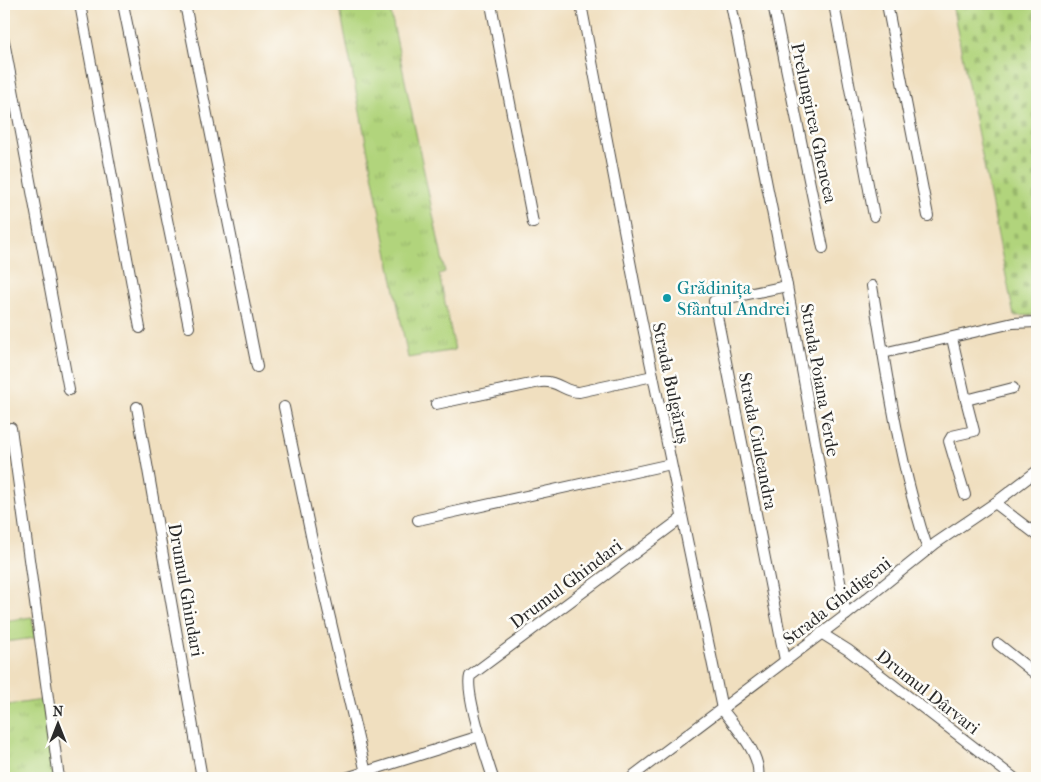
<svg xmlns="http://www.w3.org/2000/svg" width="1041" height="782" font-family="'IM FELL French Canon',serif">
<style>
.grass{fill:url(#grass-tufts);stroke:#6e8054}
.cemetery{fill:url(#cemetery-stones);stroke:#6e8054}
.lines{fill:none;stroke-linecap:round;stroke-linejoin:round}
.minor-casing{stroke:#494641;stroke-width:12}
.minor{stroke:#fff;stroke-width:10}
.culture-dot{fill:#0f9aa8;stroke:#fdfcf7;stroke-width:2}
.labels{text-anchor:middle;stroke-width:5;stroke-linejoin:round;paint-order:stroke}
.street-label{font-size:18px;fill:#2b2b2b;stroke:#fdfcf7}
.culture-label{font-size:18px;fill:#0d838f;stroke:#fdfcf7;text-anchor:start}
</style>
<defs>
<pattern id="grass-tufts" width="24" height="20" patternUnits="userSpaceOnUse" patternTransform="scale(1.25)"><rect width="24" height="20" fill="#b1d47c"/><path d="M3 7l-1-3M5 7V3M7 7l1-3M15 17l-1-3M17 17v-4M19 17l1-3" fill="none" stroke="#98b66b"/></pattern>
<pattern id="cemetery-stones" width="16" height="16" patternUnits="userSpaceOnUse" patternTransform="scale(1.25)"><rect width="16" height="16" fill="#b1d47c"/><path d="M2 7V4a2 2 0 0 1 4 0v3zM10 15v-3a2 2 0 0 1 4 0v3z" fill="#98b66b"/></pattern>
</defs>
<rect width="100%" height="100%" fill="#fdfcf7"/>
<filter id="ink" filterUnits="userSpaceOnUse"><feTurbulence type="fractalNoise" baseFrequency=".02" numOctaves="2"/><feDisplacementMap in="SourceGraphic" scale="10" xChannelSelector="R" yChannelSelector="G"/><feConvolveMatrix kernelMatrix="1 2 1 2 8 2 1 2 1" color-interpolation-filters="sRGB"/></filter>
<filter id="wash" filterUnits="userSpaceOnUse"><feTurbulence type="fractalNoise" baseFrequency=".0096" numOctaves="4" result="noise"/><feDisplacementMap in="SourceGraphic" scale="20" xChannelSelector="R" yChannelSelector="G"/><feGaussianBlur stdDeviation="1.12" result="paint"/><feColorMatrix in="noise" values="0 0 0 0 0 0 0 0 0 0 0 0 0 0 0 0 0 1.4 0 .05"/><feComposite in="paint" operator="in"/></filter>
<g filter="url(#wash)">
<rect width="100%" height="100%" fill="#f0dfbf"/>
<g class="grass">
<polygon points="339,4 389,4 445,272 439,274 455,350 408,358"/>
<polygon points="32,617 35,638 4,642 4,621"/>
<polygon points="4,672 8,705 43,700 54,778 4,778"/>
</g>
<polygon class="cemetery" points="952,4 1037,4 1037,315 1014,316"/>
</g>
<g filter="url(#ink)">
<g class="lines">
<g class="minor-casing">
<g id="minor">
<polyline points="80,4 140,328"/>
<polyline points="123,4 189,327"/>
<polyline points="185,4 257,367"/>
<polyline points="491,4 533,223"/>
<path d="M581,4L638,303L722,709C736,728 762,754 758,778"/>
<polyline points="731,4 787,286 846,615"/>
<polyline points="773,4 823,248"/>
<polyline points="834,4 874,216"/>
<polyline points="887,4 928,216"/>
<polyline points="4,41 69,390"/>
<path d="M872,286C887,375 899,465 928,550"/>
<polyline points="952,338 966,400 1013,388"/>
<polyline points="883,353 1013,323 1037,322"/>
<path d="M436,404L540,382C559,380 563,392 579,392L653,376"/>
<polyline points="137,407 202,778"/>
<polyline points="284,407 313,545 366,773"/>
<polyline points="11,428 59,778"/>
<polyline points="965,495 949,441 952,436 974,431 966,400"/>
<polyline points="995,503 1037,535"/>
<polyline points="418,520 671,464"/>
<polyline points="821,633 848,650 1014,778"/>
<polyline points="998,644 1037,675"/>
<polyline points="785,660 714,301 787,286"/>
<polyline points="346,778 480,736"/>
<path d="M493,778C487,760 465,692 470,676L682,518"/>
<polyline points="632,778 634,775 846,615 936,543 995,503 1037,471"/>
</g>
</g>
<use href="#minor" class="minor"/>
</g>
</g>
<circle class="culture-dot" cx="667" cy="298" r="5"/>
<g class="labels">
<g class="street-label">
<text transform="translate(814 123) rotate(78)" y="6">Prelungirea Ghencea</text>
<text transform="translate(820 380) rotate(80)" y="6">Strada Poiana Verde</text>
<text transform="translate(671 383) rotate(78)" y="6">Strada Bulgăruș</text>
<text transform="translate(758 441) rotate(79)" y="6">Strada Ciuleandra</text>
<text transform="translate(566 584) rotate(-37)" y="6">Drumul Ghindari</text>
<text transform="translate(186 590) rotate(80)" y="6">Drumul Ghindari</text>
<text transform="translate(837 601) rotate(-38)" y="6">Strada Ghidigeni</text>
<text transform="translate(928 692) rotate(38)" y="6">Drumul Dârvari</text>
</g>
<g class="culture-label">
<text x="677" y="294">Grădinița<tspan x="677" dy="21">Sfântul Andrei</tspan></text>
</g>
</g>
<rect width="1041" height="782" fill="none" stroke="#fdfcf7" stroke-width="20"/>
<g transform="translate(58 724)" stroke="#fdfcf7" stroke-width="4" paint-order="stroke">
<path d="M0-4L9 19L0 12L-9 19Z" fill="#2b2b2b"/>
<text y="-8" font-size="14" font-weight="bold" text-anchor="middle" fill="#2b2b2b">N</text>
</g>
</svg>
